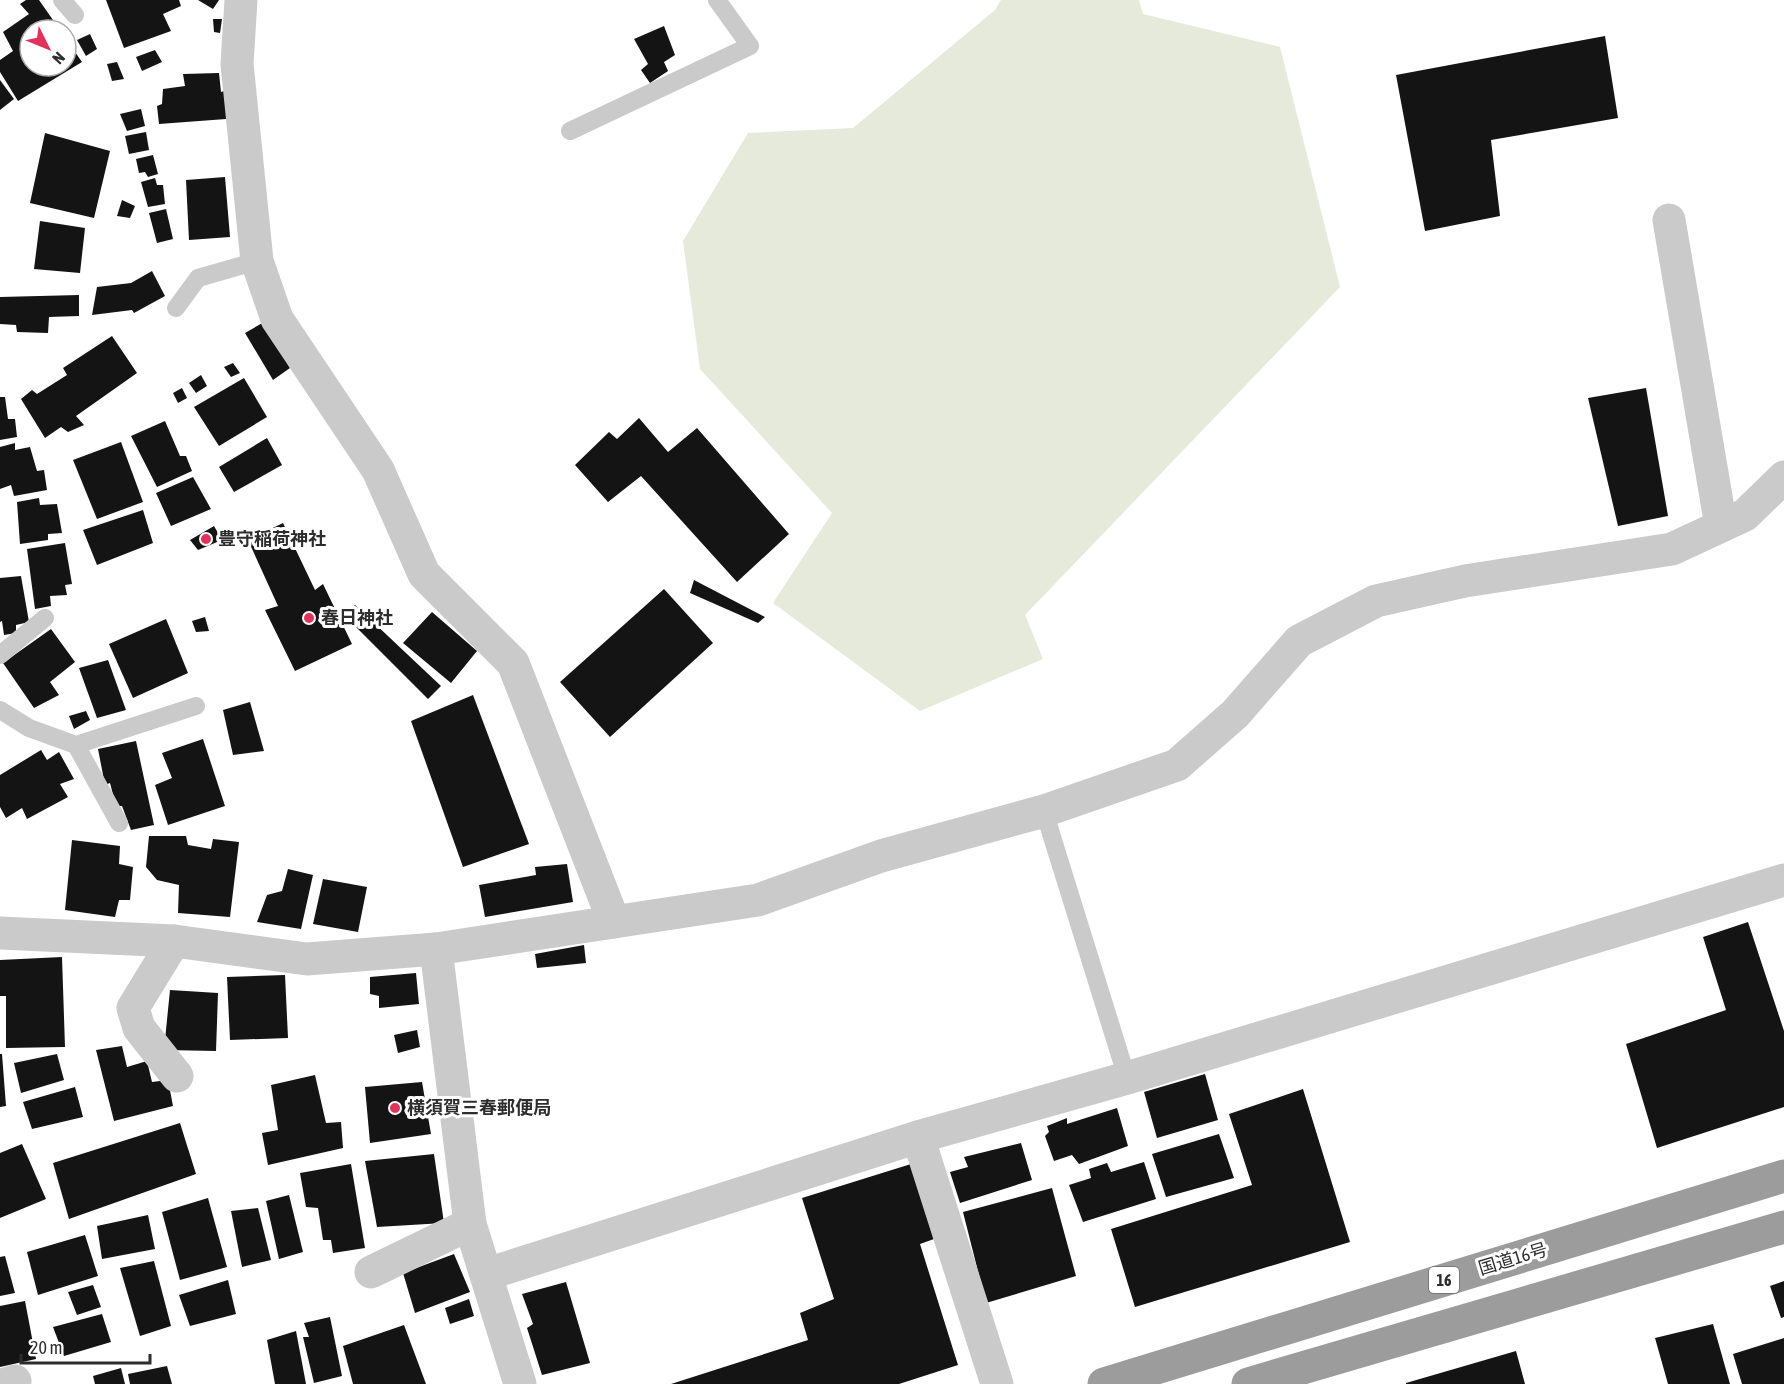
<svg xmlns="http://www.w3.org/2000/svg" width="1784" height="1384" font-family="'Asap Condensed','Noto Sans JP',sans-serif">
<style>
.green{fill:#e5eadb}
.building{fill:#141414}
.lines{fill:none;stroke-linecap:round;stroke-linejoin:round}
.service{stroke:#cacaca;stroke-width:18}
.minor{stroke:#cacaca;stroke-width:33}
.trunk{stroke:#9c9c9c;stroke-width:33}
.poi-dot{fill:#e03359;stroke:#fff;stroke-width:2}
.labels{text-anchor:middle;stroke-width:6;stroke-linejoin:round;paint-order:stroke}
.shield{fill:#fff;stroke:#6c6c6c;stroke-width:1.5}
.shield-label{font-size:16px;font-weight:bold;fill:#2d2d2d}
.poi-label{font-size:18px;font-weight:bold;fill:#2d2d2d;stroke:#fff;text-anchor:start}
.street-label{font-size:18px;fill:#2d2d2d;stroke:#fff}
</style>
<rect width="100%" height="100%" fill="#fff"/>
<polygon class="green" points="1001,0 1139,0 1143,14 1280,47 1340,287 1025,615 1043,659 920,711 773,603 832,513 700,369 683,241 748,133 853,128 995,10"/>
<g class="building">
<polygon points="26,0 39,0 60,30 30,30 30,66 66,66 66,39 82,62 18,101 0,72 0,60 13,51 3,32 29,14 20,4"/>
<polygon points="106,0 179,0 181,6 163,14 171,31 124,48"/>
<polygon points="198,0 219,0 213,9"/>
<polygon points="213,19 222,19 220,33 214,32"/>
<polygon points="664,26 675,55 664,62 668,71 650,83 641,70 648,64 634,39"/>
<polygon points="90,34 97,49 86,56 77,40"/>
<polygon points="1605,36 1618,118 1491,140 1500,216 1425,231 1396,75"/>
<polygon points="155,50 162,62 142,71 136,57"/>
<polygon points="117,62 124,79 112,81 107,64"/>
<polygon points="219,73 221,92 227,90 226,119 159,124 157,106 162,104 163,89 185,86 183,74"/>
<polygon points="0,80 14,99 0,110"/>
<polygon points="141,109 145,126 127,131 120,114"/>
<polygon points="146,132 149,150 129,154 125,136"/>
<polygon points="45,133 110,151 94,218 30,203"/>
<polygon points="153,155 158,174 148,177 145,172 139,173 136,159"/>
<polygon points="225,177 230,237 189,240 186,180"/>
<polygon points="155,178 157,185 163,185 165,204 148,207 141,182"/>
<polygon points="122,200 135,206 130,218 117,216"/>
<polygon points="166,209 173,239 157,243 149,213"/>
<polygon points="40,221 85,228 80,273 34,269"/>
<polygon points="152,271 165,296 134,313 132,310 92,315 97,287 131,283"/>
<polygon points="79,295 79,316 49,317 48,333 17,332 16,325 0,324 0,297"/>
<polygon points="264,322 290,368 273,380 245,333"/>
<polygon points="112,336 137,373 76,416 84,425 68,432 61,427 45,438 21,399 32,390 37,394 67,375 63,368"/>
<polygon points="233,363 240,373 231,377 224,367"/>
<polygon points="201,375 207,386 196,393 189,383"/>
<polygon points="244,378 267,417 219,446 194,407"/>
<polygon points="182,388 187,398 178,403 173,393"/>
<polygon points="1646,388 1668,516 1618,526 1588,398"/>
<polygon points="0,397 5,397 8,419 15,419 17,437 0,440"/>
<polygon points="639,418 668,452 697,428 789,534 737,582 641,476 608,502 575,465 609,432 617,439"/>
<polygon points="165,421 180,456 186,456 192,471 157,487 131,436"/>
<polygon points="267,438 282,465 234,492 219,467"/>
<polygon points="121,442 143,502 97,519 73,460"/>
<polygon points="15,443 15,450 30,447 37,471 44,470 47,490 14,496 11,485 0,489 0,447"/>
<polygon points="193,477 211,509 171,526 156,493"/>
<polygon points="39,498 40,505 57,504 62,533 48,534 48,540 20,544 17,502"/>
<polygon points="143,510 153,543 97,565 83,530"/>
<polygon points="283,523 315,590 323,584 352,644 295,671 265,610 278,606 248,540"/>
<polygon points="214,526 222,540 198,550 190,540"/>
<polygon points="65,543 72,584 65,585 67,595 50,596 51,606 35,609 27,549"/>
<polygon points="21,576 29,622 16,625 16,633 4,635 2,621 0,622 0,578"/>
<polygon points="694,580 765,617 758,623 690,593"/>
<polygon points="664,589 713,643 610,737 560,682"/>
<polygon points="355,605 441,686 428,699 345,616"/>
<polygon points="432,612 477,651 451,683 403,643"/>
<polygon points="205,617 209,631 196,632 192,621"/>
<polygon points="166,619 188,673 133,698 109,644"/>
<polygon points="51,629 75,662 50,682 59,695 34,708 3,663"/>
<polygon points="108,660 126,710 97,718 79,668"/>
<polygon points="473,695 529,844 463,867 411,721"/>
<polygon points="250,702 264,751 233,755 223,710"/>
<polygon points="86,711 90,720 74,729 69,716"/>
<polygon points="203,739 225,806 168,825 155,785 172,778 162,753"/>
<polygon points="136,741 154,825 131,830 122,806 116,806 110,783 105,785 98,749"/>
<polygon points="41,750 47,760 59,752 74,779 60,784 68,797 27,819 22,808 6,818 0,807 0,775"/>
<polygon points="149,836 186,836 188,845 211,849 213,839 239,842 230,917 178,913 179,885 157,880 146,867"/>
<polygon points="72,840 120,846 119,864 133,867 130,900 119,900 115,917 65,910"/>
<polygon points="567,864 573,902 485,917 479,885 536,875 535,867"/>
<polygon points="288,869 313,875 301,929 257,922 267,895 282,891"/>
<polygon points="323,879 367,887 358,932 313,924"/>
<polygon points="1748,922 1784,1031 1784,1107 1657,1148 1626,1044 1726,1010 1703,937"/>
<polygon points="584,945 586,963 537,968 535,954"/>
<polygon points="62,957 65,1047 6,1048 6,996 0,996 0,960"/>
<polygon points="416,973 419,1004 379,1008 379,996 370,994 370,977"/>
<polygon points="285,975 288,1038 230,1040 227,977"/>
<polygon points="170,990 218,993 216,1051 164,1050"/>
<polygon points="417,1030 420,1047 398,1053 394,1035"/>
<polygon points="122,1046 127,1067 147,1061 152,1082 168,1080 173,1106 114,1121 96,1050"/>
<polygon points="0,1054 2,1054 6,1106 0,1107"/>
<polygon points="57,1054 64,1080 21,1093 14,1063"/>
<polygon points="1205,1074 1218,1120 1157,1138 1144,1092"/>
<polygon points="315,1075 326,1123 341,1122 343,1148 268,1165 262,1133 278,1130 271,1085"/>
<polygon points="422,1082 431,1134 370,1143 365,1087"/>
<polygon points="75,1087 83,1117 32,1129 23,1102"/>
<polygon points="1303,1089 1350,1242 1135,1307 1111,1229 1252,1185 1229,1114"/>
<polygon points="1117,1108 1128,1146 1079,1164 1072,1155 1054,1161 1045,1136 1049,1132 1047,1126 1067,1118 1067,1124"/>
<polygon points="180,1123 196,1174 69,1219 53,1163"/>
<polygon points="1219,1134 1234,1178 1166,1197 1152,1154"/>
<polygon points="1021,1143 1032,1180 960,1203 950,1172 968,1167 964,1157"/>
<polygon points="22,1144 46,1199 0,1218 0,1153"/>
<polygon points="434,1154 444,1223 377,1227 365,1161"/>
<polygon points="1144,1162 1156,1199 1083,1222 1069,1185 1091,1178 1089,1169 1107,1163 1111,1172"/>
<polygon points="351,1164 365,1248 333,1253 331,1240 323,1240 318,1208 306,1207 300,1173"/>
<polygon points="911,1164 934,1239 920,1244 958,1365 899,1384 671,1384 808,1340 800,1313 834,1299 802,1198"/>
<polygon points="1052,1188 1076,1276 986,1303 963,1212"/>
<polygon points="289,1195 303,1252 279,1259 266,1201"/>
<polygon points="208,1198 227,1267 180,1280 162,1212"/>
<polygon points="258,1208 271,1260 242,1267 231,1211"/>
<polygon points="148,1215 155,1249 102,1259 97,1226"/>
<polygon points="85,1235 98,1276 38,1295 27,1252"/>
<polygon points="454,1254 470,1292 415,1313 403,1273"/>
<polygon points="5,1256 15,1293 0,1296 0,1257"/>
<polygon points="154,1261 171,1326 140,1336 120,1268"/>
<polygon points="228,1280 236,1314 190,1326 179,1295"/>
<polygon points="1784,1281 1784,1317 1781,1318 1770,1286"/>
<polygon points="566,1282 590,1363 542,1375 527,1328 533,1324 522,1294"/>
<polygon points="93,1285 101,1307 77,1315 68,1292"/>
<polygon points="469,1299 474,1316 450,1324 445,1308"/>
<polygon points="25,1301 36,1359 0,1367 0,1306"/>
<polygon points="102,1314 111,1342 64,1356 53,1327"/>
<polygon points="330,1317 342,1376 314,1383 303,1337 309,1337 304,1323"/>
<polygon points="1713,1324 1730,1384 1668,1384 1655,1338"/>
<polygon points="404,1325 426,1384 353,1384 343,1346"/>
<polygon points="296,1331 306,1384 275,1384 267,1340"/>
<polygon points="1784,1338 1784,1384 1742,1384 1733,1354"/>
<polygon points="1516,1351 1525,1384 1406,1384 1406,1383"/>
<polygon points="167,1366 172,1384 130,1384 128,1374"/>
<polygon points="121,1368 125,1384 95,1384 93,1376"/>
</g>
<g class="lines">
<g class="service">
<polyline points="62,0 75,15"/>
<polyline points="570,131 750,46 717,0"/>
<polyline points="176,308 198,278 257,261"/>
<polyline points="0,655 45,618"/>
<polyline points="0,710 29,728 76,745 196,706"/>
<polyline points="76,745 119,823"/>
<polyline points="1044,811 1127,1078"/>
</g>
<g class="minor">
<polyline points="241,0 237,64 257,261 277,319 378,470 424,574 513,663 614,922"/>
<polyline points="1669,220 1721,526"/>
<polyline points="0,933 174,941 307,959 436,949 758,900 881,856 1044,811 1177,765 1235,714 1299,641 1376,601 1465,581 1672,549 1745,515 1784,477"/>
<polyline points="174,941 133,1008 139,1028 177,1076"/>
<polyline points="436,949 470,1224 520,1384"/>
<polyline points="918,1137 997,1384"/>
<polyline points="371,1272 470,1224"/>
<polyline points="487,1274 918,1137 1127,1078 1784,880"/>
<polyline points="5,1384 15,1381"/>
</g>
<g class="trunk">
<polyline points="1104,1384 1784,1176"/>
<polyline points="1248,1384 1784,1227"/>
</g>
</g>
<g class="poi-dot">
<circle cx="206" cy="539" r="6"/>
<circle cx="309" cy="618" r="6"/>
<circle cx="395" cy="1108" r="6"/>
</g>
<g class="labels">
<rect class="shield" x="1429" y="1267" width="30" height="26" rx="4.5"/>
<g class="shield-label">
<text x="1444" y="1286">16</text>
</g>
<g class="poi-label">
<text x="218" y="545">豊守稲荷神社</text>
<text x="321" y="624">春日神社</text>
<text x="407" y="1114">横須賀三春郵便局</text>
</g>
<g class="street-label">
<text transform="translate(1513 1259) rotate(-17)" y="6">国道16号</text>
</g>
</g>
<g transform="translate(48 48) rotate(133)"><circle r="28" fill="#ffffff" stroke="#ababab" stroke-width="1.5"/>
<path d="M0-4.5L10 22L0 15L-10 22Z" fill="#e03359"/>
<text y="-9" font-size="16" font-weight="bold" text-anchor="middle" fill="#2d2d2d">N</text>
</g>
<path d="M21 1354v9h129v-9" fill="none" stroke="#2d2d2d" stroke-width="3"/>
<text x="30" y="1354" font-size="18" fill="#2d2d2d" stroke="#ffffff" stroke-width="4.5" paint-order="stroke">20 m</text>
</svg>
